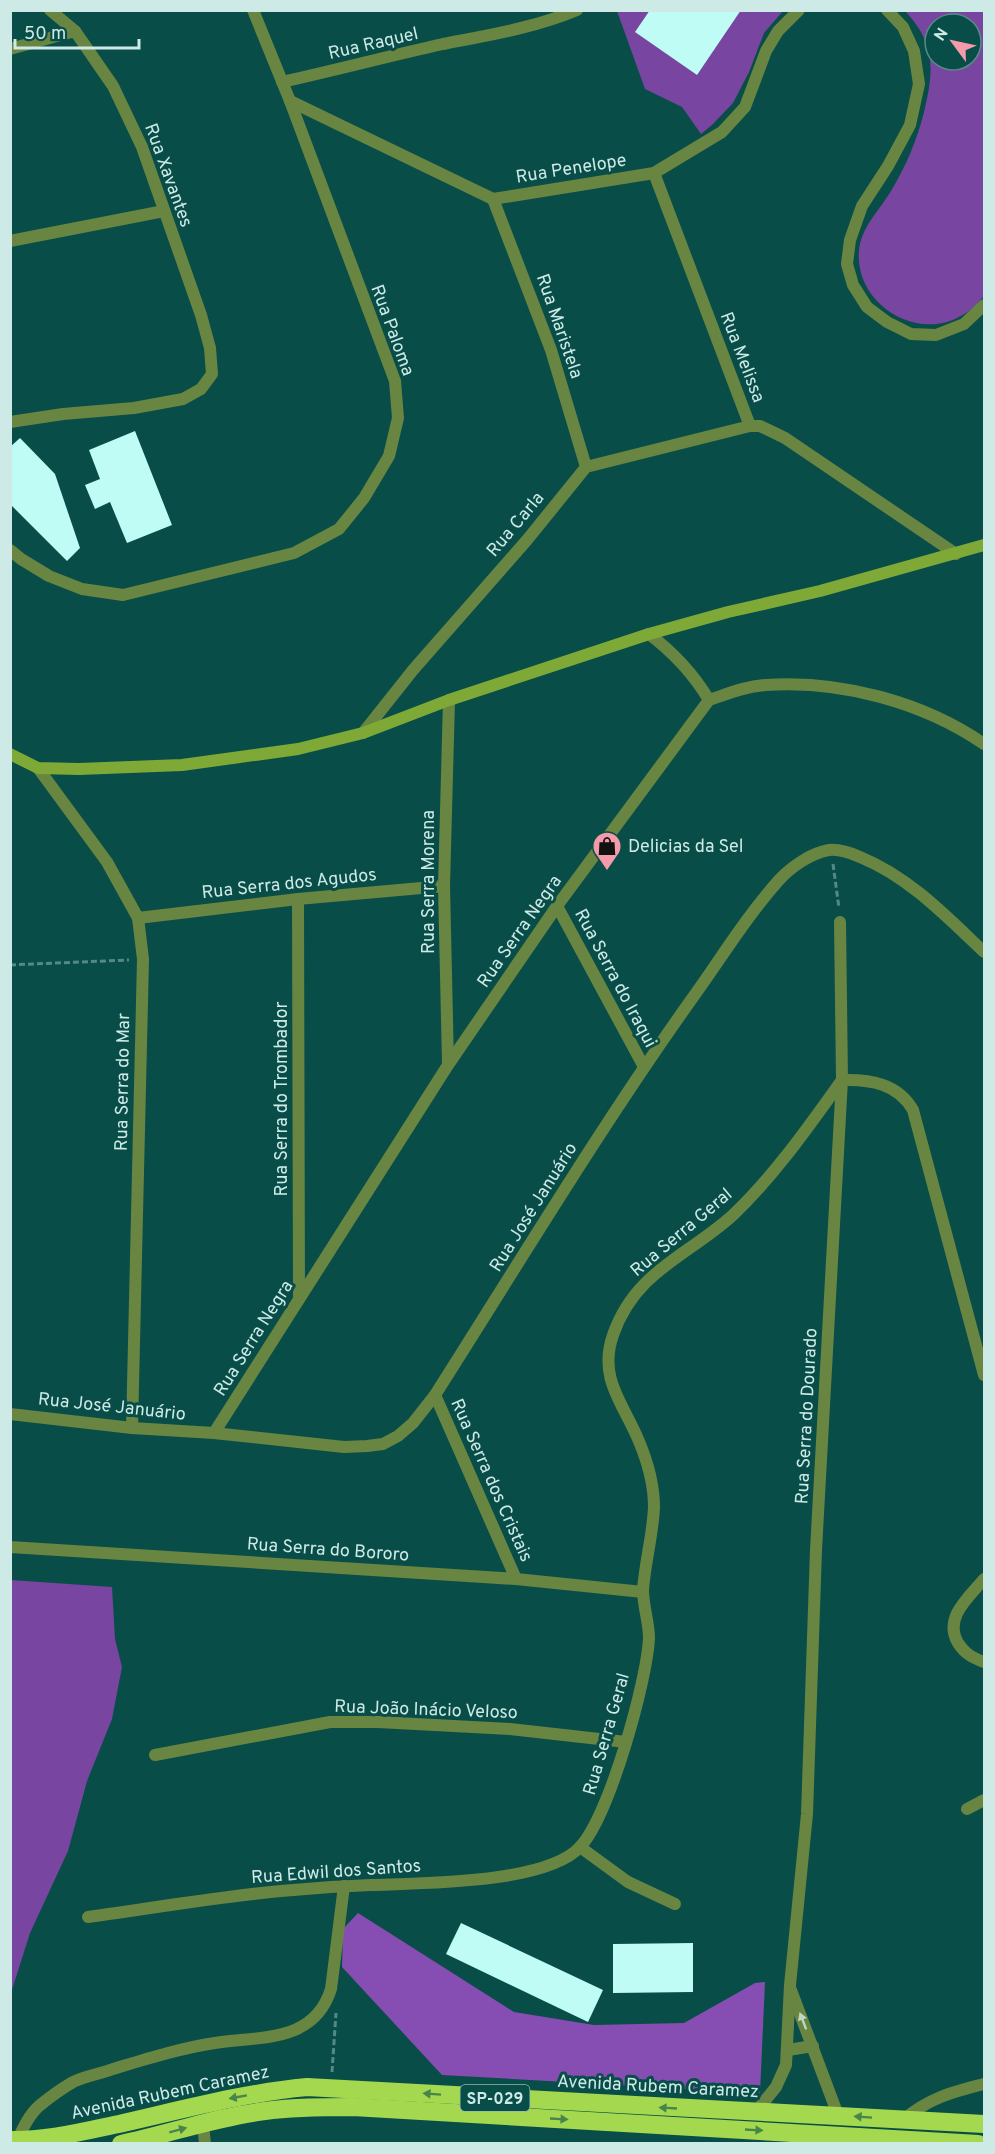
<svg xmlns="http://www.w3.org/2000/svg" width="995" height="2154" font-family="Overpass,sans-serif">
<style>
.green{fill:#7845a0;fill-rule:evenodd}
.forest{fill:#864db2}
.building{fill:#befcf5}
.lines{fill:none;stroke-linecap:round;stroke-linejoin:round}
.path{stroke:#548985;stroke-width:3;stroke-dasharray:6 3;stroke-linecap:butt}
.street{stroke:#698542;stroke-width:12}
.secondary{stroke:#7ea937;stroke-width:12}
.highway{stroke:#a4d94f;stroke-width:18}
.oneway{fill:#b9d6c6}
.oneway2{fill:#47854b}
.labels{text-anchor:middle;stroke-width:6;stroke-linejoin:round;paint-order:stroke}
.shield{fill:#094d48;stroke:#92bbb7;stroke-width:1.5}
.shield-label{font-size:16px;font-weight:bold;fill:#cdeae7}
.street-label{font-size:18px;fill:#cdeae7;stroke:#094d48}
.poi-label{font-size:18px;fill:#cdeae7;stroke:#094d48;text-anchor:start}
</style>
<rect width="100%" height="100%" fill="#094d48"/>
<g class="green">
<polygon points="617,11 783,11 764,33 749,72 733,103 712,125 701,134 682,107 645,89"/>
<path d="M905,11H984V296C974,308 963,317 947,322C903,334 855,297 859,251C861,227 879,211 891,191C906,166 917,140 924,112C934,70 936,44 905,11ZM935,24H971V60H935Z"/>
<polygon points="11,1580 112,1587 115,1639 122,1667 112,1719 87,1781 68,1851 30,1933 11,1993"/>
</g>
<polygon class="forest" points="358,1913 514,2012 594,2025 684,2023 755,1983 765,1982 760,2093 442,2075 342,1967 343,1929"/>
<g class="building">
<polygon points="650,10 741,10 697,75 635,32"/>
<polygon points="135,431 172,525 127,543 110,502 95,509 85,485 100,479 89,450"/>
<polygon points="20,438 55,474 80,548 67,561 10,504 10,447"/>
<polygon points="461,1923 603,1990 588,2022 446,1954"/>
<polygon points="693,1943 693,1992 613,1993 613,1944"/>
</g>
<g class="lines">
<g class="path">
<polyline points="833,864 839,908"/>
<polyline points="10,965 129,960"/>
<polyline points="332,2072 336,2013"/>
</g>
<g class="street">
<polyline points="887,10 903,27 914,51 919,84 910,125 888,166 862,206 850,240 847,264 853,285 867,307 887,322 911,334 936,335 964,324 984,305"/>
<polyline points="10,49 75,31"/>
<path d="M282,82C336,70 389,56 443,44C489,35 534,28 577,10"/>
<polyline points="290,101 493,199 654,173 722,132 745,107 766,51 778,31 799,10"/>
<polyline points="654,173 750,426"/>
<polyline points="493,199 551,350 586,467"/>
<polyline points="10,241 164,211"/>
<polyline points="10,422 63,414 134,408 183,399 201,389 212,374 210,348 201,315 142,147 113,86 75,31 50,10"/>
<polyline points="10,550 21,559 49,576 82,589 123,595 294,553 339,529 364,498 389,456 398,418 395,381 290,101 253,10"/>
<path d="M649,634C674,653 693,673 709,700"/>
<polyline points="363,733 413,670 527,540 586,467 750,426 760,426 785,438 956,554"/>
<polyline points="38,768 107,862 138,918 143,959 132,1428"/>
<polyline points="298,899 299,1297"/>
<polyline points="557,906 644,1067"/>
<polyline points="138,918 298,899 444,886"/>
<polyline points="448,1064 444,886 449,700"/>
<path d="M842,1080C871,1079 898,1084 913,1110L984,1375"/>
<polyline points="435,1395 516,1579"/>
<path d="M10,1414L132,1428L214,1433L344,1447L367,1446L383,1444L398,1436L413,1423L435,1395C519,1263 600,1128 691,1000C720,960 746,917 779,880C791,867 811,853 829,850C839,849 851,853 860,857C909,877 946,916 984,952"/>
<path d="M214,1433L448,1065L557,906L709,700C727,694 746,686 766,685C841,680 923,702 984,744"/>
<polyline points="10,1547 516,1579 643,1592"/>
<path d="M984,1579C969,1597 943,1618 958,1643C965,1654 973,1658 984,1662"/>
<polyline points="155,1755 330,1722 378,1722 510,1729 626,1742"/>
<polyline points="967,1809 984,1800"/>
<polyline points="580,1847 628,1882 675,1904"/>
<path d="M88,1917C153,1908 217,1897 281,1891C311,1888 341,1886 371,1885C421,1883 546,1884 580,1847C609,1817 647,1681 649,1638C649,1622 643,1606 643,1590C645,1562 653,1534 654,1507C654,1484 647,1460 638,1439C623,1403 598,1378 613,1335C635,1271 688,1256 733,1215C775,1175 809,1126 842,1080"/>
<polyline points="791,1990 838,2115"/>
<polyline points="788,2050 813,2046"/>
<polyline points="755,2113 776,2087 786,2065 790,1985 807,1814 816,1550 842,1080 840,922"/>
<path d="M903,2120C929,2098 952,2092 984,2084"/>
<polyline points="203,2124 205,2144"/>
<path d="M17,2141C23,2128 29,2115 39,2106C50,2097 61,2089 73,2082C85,2076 100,2074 113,2069C146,2059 181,2048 215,2043C261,2036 314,2043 331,1989L344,1886"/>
</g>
<polyline class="secondary" points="10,754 38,768 79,769 182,765 298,749 363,733 449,700 649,634 728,612 820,591 984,545"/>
<g class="highway">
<path d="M10,2140C47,2141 83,2131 119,2124C181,2110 243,2093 307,2087L984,2124"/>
<path d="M121,2144C169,2134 216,2117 265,2111C294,2107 323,2107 353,2107L978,2144"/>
</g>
</g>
<defs><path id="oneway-solid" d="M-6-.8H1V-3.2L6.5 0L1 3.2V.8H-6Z" transform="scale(1.5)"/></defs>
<use class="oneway" href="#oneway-solid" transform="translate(803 2021) rotate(-111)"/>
<g class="oneway2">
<use href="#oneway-solid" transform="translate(432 2094) rotate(-176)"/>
<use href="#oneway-solid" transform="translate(238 2097) rotate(170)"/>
<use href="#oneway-solid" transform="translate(668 2108) rotate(-177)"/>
<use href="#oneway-solid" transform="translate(863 2117) rotate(-176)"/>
<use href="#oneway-solid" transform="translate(559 2119) rotate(3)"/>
<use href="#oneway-solid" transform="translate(178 2130) rotate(-15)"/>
<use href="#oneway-solid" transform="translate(754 2130) rotate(3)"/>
</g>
<defs>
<g id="shop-pin" transform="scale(1.5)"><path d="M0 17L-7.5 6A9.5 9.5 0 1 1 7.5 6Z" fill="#f39aab" stroke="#094d48"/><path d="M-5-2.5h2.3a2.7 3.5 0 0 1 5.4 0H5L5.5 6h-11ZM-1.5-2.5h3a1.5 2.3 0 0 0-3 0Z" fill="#111"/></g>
</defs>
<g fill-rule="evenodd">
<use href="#shop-pin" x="607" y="846"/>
</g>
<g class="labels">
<rect class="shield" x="460.5" y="2085" width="69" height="26" rx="4.5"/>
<g class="shield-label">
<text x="495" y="2104">SP-029</text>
</g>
<g class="street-label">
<text transform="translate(373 43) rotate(-13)" y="6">Rua Raquel</text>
<text transform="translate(571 168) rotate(-9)" y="6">Rua Penelope</text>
<text transform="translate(169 175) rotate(70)" y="6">Rua Xavantes</text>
<text transform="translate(560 326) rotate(71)" y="6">Rua Maristela</text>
<text transform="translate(393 330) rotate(70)" y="6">Rua Paloma</text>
<text transform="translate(743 357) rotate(69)" y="6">Rua Melissa</text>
<text transform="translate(515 524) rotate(-50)" y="6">Rua Carla</text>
<text transform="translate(428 882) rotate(-90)" y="6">Rua Serra Morena</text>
<text transform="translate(289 883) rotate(-6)" y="6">Rua Serra dos Agudos</text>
<text transform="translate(519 931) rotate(-55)" y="6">Rua Serra Negra</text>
<text transform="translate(616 978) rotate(62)" y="6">Rua Serra do Iraqui</text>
<text transform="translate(122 1082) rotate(-89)" y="6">Rua Serra do Mar</text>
<text transform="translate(281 1099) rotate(-90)" y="6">Rua Serra do Trombador</text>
<text transform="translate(533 1207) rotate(-58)" y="6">Rua José Januário</text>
<text transform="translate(681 1232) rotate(-40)" y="6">Rua Serra Geral</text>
<text transform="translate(253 1338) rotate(-58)" y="6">Rua Serra Negra</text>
<text transform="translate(112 1406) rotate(6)" y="6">Rua José Januário</text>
<text transform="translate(806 1416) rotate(-87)" y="6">Rua Serra do Dourado</text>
<text transform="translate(492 1480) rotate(66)" y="6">Rua Serra dos Cristais</text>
<text transform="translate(328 1549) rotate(4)" y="6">Rua Serra do Bororo</text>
<text transform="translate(426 1709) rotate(2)" y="6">Rua João Inácio Veloso</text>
<text transform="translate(606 1734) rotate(-74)" y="6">Rua Serra Geral</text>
<text transform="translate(336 1871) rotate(-4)" y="6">Rua Edwil dos Santos</text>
<text transform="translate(658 2086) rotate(3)" y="6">Avenida Rubem Caramez</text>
<text transform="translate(170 2092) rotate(-12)" y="6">Avenida Rubem Caramez</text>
</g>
<g class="poi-label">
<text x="628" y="852">Delicias da Sel</text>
</g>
</g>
<rect width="995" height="2154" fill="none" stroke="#cdeae7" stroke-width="24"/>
<g transform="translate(953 42) rotate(303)"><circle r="28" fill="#094d48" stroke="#578c88" stroke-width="1.5"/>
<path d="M0-4.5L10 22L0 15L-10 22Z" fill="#f39aab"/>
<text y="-9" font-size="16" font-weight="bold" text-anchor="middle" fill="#cdeae7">N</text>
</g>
<path d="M15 39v9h124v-9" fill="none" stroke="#cdeae7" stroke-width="3"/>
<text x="24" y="39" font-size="18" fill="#cdeae7" stroke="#094d48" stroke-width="4.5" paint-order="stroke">50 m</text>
</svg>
